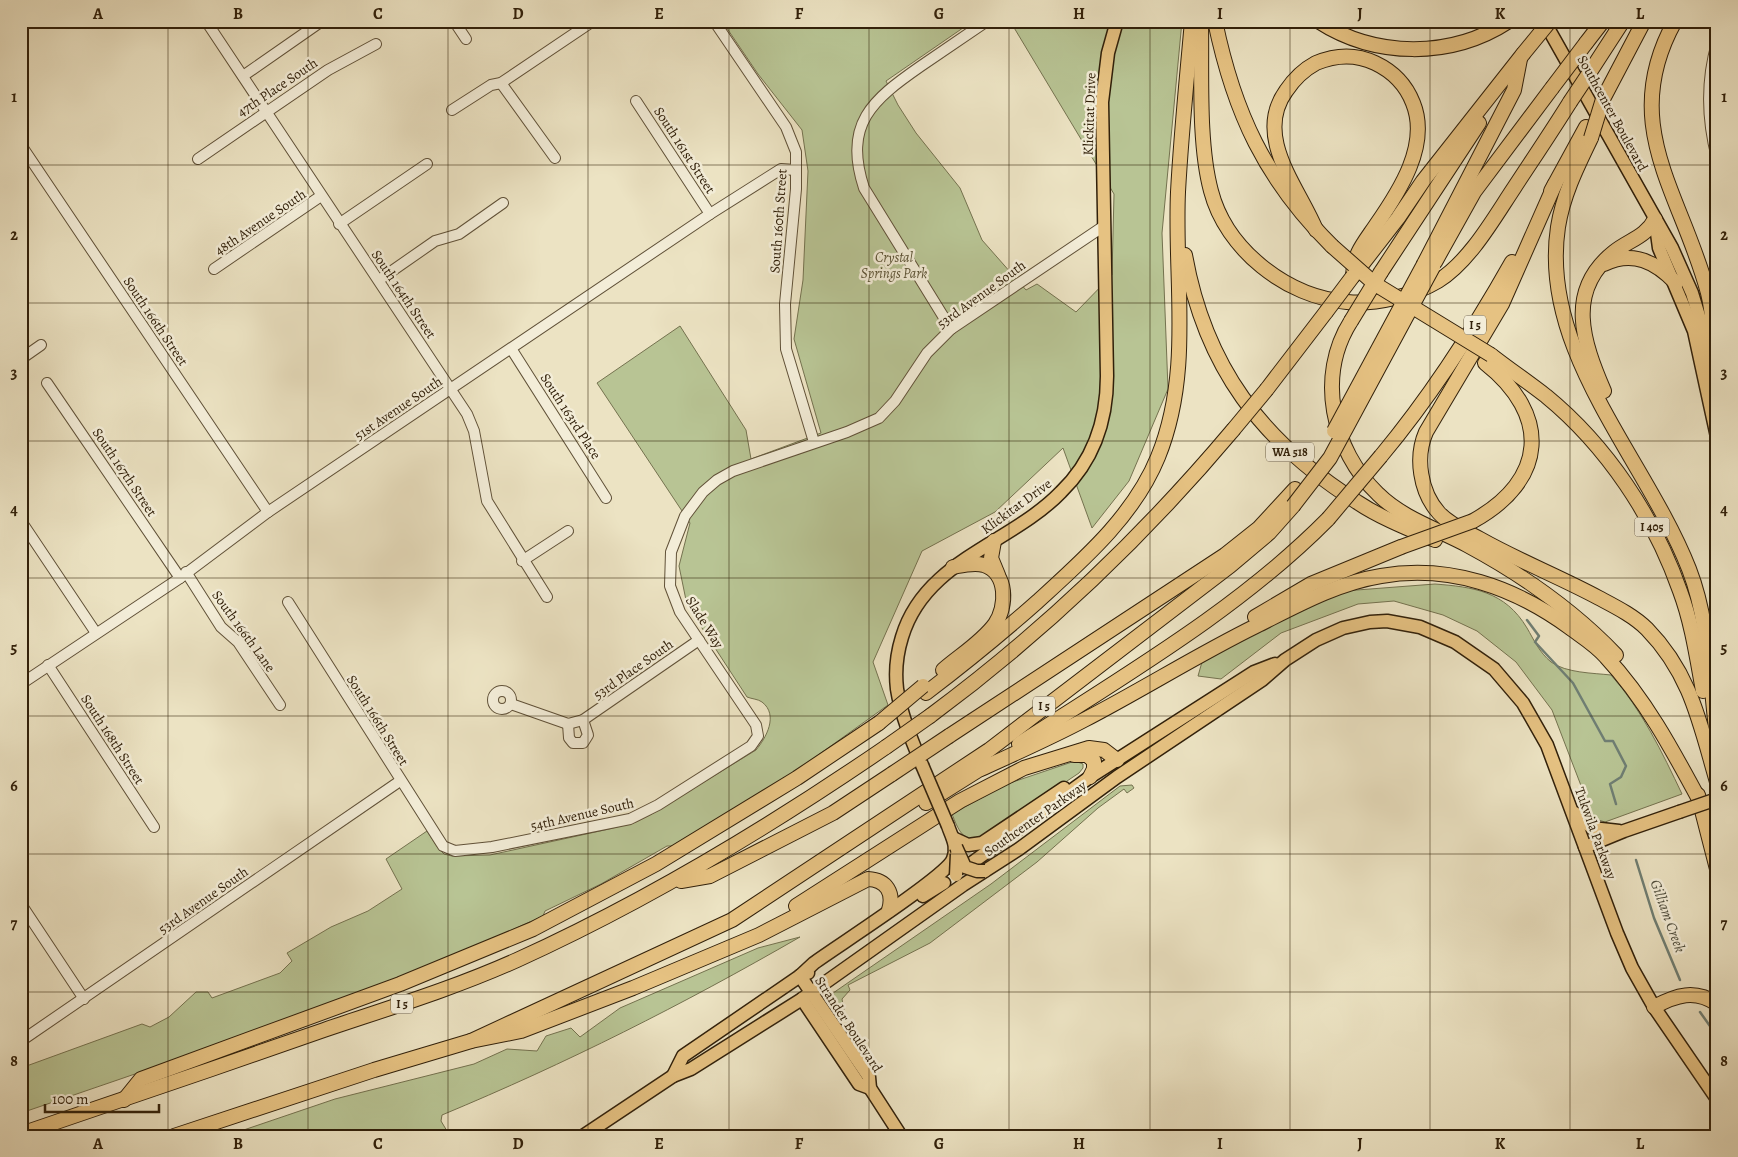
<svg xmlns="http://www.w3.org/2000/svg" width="1738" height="1157" font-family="Alegreya,serif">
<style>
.green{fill:#b8c494;stroke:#74724f}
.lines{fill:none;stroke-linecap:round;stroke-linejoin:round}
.stream{stroke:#6f7e73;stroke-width:2.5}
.minor-casing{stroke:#605138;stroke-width:12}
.major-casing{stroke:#31200a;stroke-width:15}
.highway-casing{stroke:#31200a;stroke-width:16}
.minor{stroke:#f3edd8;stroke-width:10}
.major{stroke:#e6c282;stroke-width:12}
.highway{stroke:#e6c282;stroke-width:14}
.major-bridge-casing{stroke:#31200a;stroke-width:15;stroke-linecap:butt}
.highway-bridge-casing{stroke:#31200a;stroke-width:16;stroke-linecap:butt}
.major-bridge{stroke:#e6c282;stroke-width:12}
.highway-bridge{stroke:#e6c282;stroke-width:14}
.grid{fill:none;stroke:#31200a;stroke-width:1;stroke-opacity:0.55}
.labels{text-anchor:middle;stroke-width:5;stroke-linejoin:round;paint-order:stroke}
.shield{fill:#f3edd8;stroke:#6b5e48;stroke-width:1}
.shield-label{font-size:12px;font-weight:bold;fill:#31200a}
.street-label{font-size:14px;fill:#31200a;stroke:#f3edd8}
.park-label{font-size:14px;font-style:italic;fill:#5a5133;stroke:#f3edd8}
.water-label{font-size:15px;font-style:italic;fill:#504f3f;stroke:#f3edd8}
.neatline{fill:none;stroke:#31200a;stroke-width:2}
.grid-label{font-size:16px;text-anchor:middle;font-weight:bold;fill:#31200a}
</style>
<rect width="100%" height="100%" fill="#ece3c3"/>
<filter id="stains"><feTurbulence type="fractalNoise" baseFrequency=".004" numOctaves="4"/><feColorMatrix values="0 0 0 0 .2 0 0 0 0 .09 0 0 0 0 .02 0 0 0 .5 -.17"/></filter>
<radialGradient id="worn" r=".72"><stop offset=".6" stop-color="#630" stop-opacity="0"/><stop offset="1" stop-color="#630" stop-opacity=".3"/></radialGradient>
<g class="green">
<path d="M722,21H973L886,81L898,105L916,133L960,188L982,240L1026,290L1037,284L1076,312L1112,275L1114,194L1010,21H1182L1162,233L1168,389L1129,481L1092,528L1063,448L995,512L922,551L873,662L888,705L796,771L672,846H667L601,884L545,911L543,916C374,993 197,1053 21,1113V1068L142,1024L150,1027L169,1017L196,992H208L212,998L280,973L292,961L287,953L331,927L368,911L402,889L386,859L427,831L438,848L444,854L452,856L490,855L609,829L636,822L650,815L756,750C766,738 779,715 762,702C758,699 752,699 747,697L687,605L679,566L690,523L597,383L680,326L746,430L751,459L821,433L794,339L803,280L808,171L802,130L758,74Z"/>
<path d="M1435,584C1473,587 1505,591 1527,628C1534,640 1539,652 1551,662C1566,673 1593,673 1611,675C1642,710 1662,752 1682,794L1605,822L1592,818L1587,810L1585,796L1552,710L1516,662L1477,631L1443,615L1394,601L1358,604L1281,633L1221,679L1198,676L1202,662L1291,612L1344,591Z"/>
<path d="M1075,761L1083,764V768L1079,773L982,838C963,844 958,829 952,814L1007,784Z"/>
<polygon points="1132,785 1134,788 1127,793 1124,789 1098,808 1037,862 930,943 848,985 850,990 842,999 844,1010 839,1013 832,1004 833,993 836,991 991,884 1120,786"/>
<path d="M800,937C682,1005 567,1063 442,1115L441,1121L450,1136H226L335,1099L474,1064L507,1049L537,1051L546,1036L571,1028L580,1037L620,1008L758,948Z"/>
</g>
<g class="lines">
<g class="stream">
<polyline points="1527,620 1539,636 1535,642 1573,683 1605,741 1613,741 1626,766 1621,777 1610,784 1616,804"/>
<polyline points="1636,860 1654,918 1680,980"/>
<polyline points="1700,1012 1717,1036"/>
</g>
<g class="minor-casing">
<g id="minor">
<polyline points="206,21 467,414 474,431 487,501 547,597"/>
<polyline points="454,21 466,39"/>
<polyline points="714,21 786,127 796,152 796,189 785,304 786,349 814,442"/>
<path d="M1717,43C1706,81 1707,120 1717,158"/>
<polyline points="243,76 322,21"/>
<polyline points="501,83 555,158"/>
<polyline points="636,101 710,214"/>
<polyline points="452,110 491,85 501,83 593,21"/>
<polyline points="21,145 268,512"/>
<polyline points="198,159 328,70 376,44"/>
<polyline points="339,224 427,164"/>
<polyline points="214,269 321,196"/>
<polyline points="379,280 435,241 459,234 503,203"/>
<path d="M951,329L864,188C843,124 872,100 921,66C943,51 965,36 987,21"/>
<polyline points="512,350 606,498"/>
<polyline points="21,359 41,345"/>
<polyline points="47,383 180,578"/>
<polyline points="21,521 96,633"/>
<polyline points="522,561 568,531"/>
<polyline points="186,572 221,627 238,642 280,705"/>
<polyline points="288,602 443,846 455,851 492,847 630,819 658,805 751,746 758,736 756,725 680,612 670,586 671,552 685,516 703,492 717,480 733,471 847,432 879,418 895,401 927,353 951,329 1104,226"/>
<polyline points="48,665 154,827"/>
<polyline points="21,684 180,578 268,512 710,214 781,169 796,170"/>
<circle cx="502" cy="700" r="9"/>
<polyline points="511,704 568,724 583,720 699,640"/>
<polyline points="568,724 569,738 573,743 583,743 588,735 583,720"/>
<polyline points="21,904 84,999"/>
<polyline points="21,1041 400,781"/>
</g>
</g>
<g class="major-casing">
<g id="major">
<polyline points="1544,21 1672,248 1692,293 1703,329 1714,380 1713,412"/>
<polyline points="1656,226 1659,248 1694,331 1717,437"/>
<path d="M922,765C912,741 901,715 897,689C895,672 897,653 902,637C925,560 1011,544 1061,492C1093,461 1107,420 1107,376L1102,102L1108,53L1117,21"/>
<polyline points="1575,813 1592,828 1619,831"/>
<polyline points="953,838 968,845 982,843 1064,788"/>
<polyline points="1585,847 1624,831 1679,812"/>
<polyline points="973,862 1090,777 1254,672 1275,664"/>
<polyline points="923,896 944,883"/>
<path d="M800,976L814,963C837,946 946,877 953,859C958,846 952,838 948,826"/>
<polyline points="800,976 869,1077 870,1088 901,1136"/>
<polyline points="802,999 859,1084 870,1088"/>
<polyline points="673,1076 683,1056 800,976 808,973"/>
<polyline points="583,1136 673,1076 691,1069 802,999 963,885 1019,849 1117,777 1262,680 1285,660 1316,640 1343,628 1370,622 1387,621 1420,627 1455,642 1494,669 1523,703 1547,745 1617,933 1632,968 1654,1007 1717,1099"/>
</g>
</g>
<g class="highway-casing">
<g id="highway">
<path d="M1201,21C1202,72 1198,143 1211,191C1226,249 1286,297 1347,302C1375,305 1413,296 1438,281C1470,261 1494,218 1514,188C1533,159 1552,131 1570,102"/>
<path d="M1215,21C1234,113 1265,179 1332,246"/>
<path d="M1318,21C1375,58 1451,59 1509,21"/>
<path d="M1675,21C1617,125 1682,194 1708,293C1715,321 1713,351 1714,380"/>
<polyline points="1586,43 1603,21"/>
<polyline points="1588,75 1623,21"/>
<polyline points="1603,99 1644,21"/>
<path d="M1591,138C1577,167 1563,195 1558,227C1539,352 1646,459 1689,569C1709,620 1710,682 1717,737"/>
<path d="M1555,184L1502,304L1426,432C1415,457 1420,492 1439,513C1450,525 1467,532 1480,539C1519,561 1560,577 1599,598C1616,607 1634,616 1647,629C1691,674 1700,724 1717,782"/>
<polyline points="1551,191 1586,127"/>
<path d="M1316,230C1299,188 1253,137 1286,91C1294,79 1303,70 1316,63C1335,55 1356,54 1375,63C1392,71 1406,85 1413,103C1430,145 1399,192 1376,225C1364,243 1354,253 1353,275"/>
<path d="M1185,255C1205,367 1262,442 1357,502C1381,518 1409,529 1435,540"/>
<polyline points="1435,262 1474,192 1552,88"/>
<polyline points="1424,264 1514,90 1520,59"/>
<path d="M1604,264C1633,250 1656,262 1676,283"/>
<polyline points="1381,272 1479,123"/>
<polyline points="1353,276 1398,218 1423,181 1523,54"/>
<path d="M1351,321C1316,376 1332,450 1378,494C1402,518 1437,529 1467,545C1521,574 1573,610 1616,655"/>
<path d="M1491,355C1509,369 1528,382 1546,396C1607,446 1654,517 1680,591C1692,623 1697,658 1703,691"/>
<polyline points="1267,389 1326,312"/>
<path d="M1604,391C1583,342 1565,291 1614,252C1629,240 1646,237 1655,219"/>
<path d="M1381,456C1431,396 1473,331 1512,262"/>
<path d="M1473,521C1547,480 1551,415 1485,363"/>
<polyline points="994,541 991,558 998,575"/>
<polyline points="1255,617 1311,584 1401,547"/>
<path d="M943,670C959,656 982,642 995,624C1007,607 1008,573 984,565C974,562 963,565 953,567"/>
<path d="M926,693C964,664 1001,634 1037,602C1083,560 1134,516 1158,457C1193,371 1174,281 1178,192C1181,135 1187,78 1192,21"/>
<path d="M930,716C1042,633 1143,537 1233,430"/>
<polyline points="949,736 1225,555 1259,528 1295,489"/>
<path d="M1019,744C1125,675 1239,609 1328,519"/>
<polyline points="1074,755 1087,755 1094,761 1094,769 1090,777"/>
<path d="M981,769C1016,753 1050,738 1084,720C1142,690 1197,655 1256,626C1296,606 1337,583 1381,576C1449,564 1514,587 1569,627C1581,636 1596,645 1606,657C1646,700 1673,751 1701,803"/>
<polyline points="1698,795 1717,869"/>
<polyline points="926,803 988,764"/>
<polyline points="681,881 710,876 833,813 892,774"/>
<polyline points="796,906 960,801 1024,768 1089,748 1104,750 1117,760"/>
<path d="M1654,1007C1676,995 1695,989 1717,1004"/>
<polyline points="471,1041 732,920 989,750 1230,566 1269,533 1293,506"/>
<polyline points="124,1100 141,1079 400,984 533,929 656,864 797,778 879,723"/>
<path d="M21,1134C123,1100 223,1065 324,1030C389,1008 455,988 517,960C647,901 768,828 886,747"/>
<path d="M174,1136L374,1070L471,1041L521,1031L633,988L759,935L868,879C887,880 894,893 889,910"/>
</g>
</g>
<use href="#minor" class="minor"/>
<use href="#major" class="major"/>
<use href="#highway" class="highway"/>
<g class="major-bridge-casing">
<g id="major-bridge">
<polyline points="922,765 948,826"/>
<polyline points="1679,812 1717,799"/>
<polyline points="956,847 965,867 977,871 985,871"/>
<polyline points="956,875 957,854"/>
</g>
</g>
<g class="highway-bridge-casing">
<g id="highway-bridge">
<polyline points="1523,54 1550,21"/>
<polyline points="1552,88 1586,43"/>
<polyline points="1570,102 1588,75"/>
<polyline points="1591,138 1603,99"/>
<polyline points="1332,246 1375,284 1491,355"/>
<polyline points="1326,312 1353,276"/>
<polyline points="1351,321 1381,272"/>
<polyline points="1233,430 1267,389"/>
<polyline points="1334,431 1424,264"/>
<polyline points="1293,506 1330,458 1433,267"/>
<polyline points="1328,519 1381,456"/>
<polyline points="1401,547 1473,521"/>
<polyline points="879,723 923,686"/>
<polyline points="886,747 930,716"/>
<polyline points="892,774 949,736"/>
</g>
</g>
<use href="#major-bridge" class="major-bridge"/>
<use href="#highway-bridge" class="highway-bridge"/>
</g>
<path class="grid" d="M168,21V1136M308,21V1136M448,21V1136M588,21V1136M729,21V1136M869,21V1136M1009,21V1136M1150,21V1136M1290,21V1136M1430,21V1136M1570,21V1136M21,165H1717M21,303H1717M21,441H1717M21,578H1717M21,716H1717M21,854H1717M21,992H1717"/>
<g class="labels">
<g class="shield">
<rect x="1464" y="315.5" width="22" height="19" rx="4"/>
<rect x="1266" y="442.5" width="48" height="19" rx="4"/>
<rect x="1634.5" y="517.5" width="35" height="19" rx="4"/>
<rect x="1033" y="696.5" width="22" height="19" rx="4"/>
<rect x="391" y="994.5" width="22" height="19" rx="4"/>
</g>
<g class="shield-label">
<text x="1475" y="329">I 5</text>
<text x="1290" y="456">WA 518</text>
<text x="1652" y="531">I 405</text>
<text x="1044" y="710">I 5</text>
<text x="402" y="1008">I 5</text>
</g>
<g class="street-label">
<text transform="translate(277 87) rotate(-34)" y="5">47th Place South</text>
<text transform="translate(1613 113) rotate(61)" y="5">Southcenter Boulevard</text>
<text transform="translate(1089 114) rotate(-88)" y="5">Klickitat Drive</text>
<text transform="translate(685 150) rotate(57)" y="5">South 161st Street</text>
<text transform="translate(778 221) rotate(-86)" y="5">South 160th Street</text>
<text transform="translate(260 222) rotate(-34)" y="5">48th Avenue South</text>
<text transform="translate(404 294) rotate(56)" y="5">South 164th Street</text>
<text transform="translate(981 294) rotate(-36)" y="5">53rd Avenue South</text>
<text transform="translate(156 321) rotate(56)" y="5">South 166th Street</text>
<text transform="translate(398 408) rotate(-34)" y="5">51st Avenue South</text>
<text transform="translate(571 416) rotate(57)" y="5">South 163rd Place</text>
<text transform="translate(125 472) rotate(56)" y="5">South 167th Street</text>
<text transform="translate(1016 506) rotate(-36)" y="5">Klickitat Drive</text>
<text transform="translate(705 622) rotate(58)" y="5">Slade Way</text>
<text transform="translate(244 631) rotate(54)" y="5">South 166th Lane</text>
<text transform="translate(633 669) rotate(-35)" y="5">53rd Place South</text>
<text transform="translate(378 720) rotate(58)" y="5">South 166th Street</text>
<text transform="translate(113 739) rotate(57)" y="5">South 168th Street</text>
<text transform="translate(582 814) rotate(-13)" y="5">54th Avenue South</text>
<text transform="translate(1035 818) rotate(-35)" y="5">Southcenter Parkway</text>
<text transform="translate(1596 833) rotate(70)" y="5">Tukwila Parkway</text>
<text transform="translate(203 900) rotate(-35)" y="5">53rd Avenue South</text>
<text transform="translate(849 1024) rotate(57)" y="5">Strander Boulevard</text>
</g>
<g class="park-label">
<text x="894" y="262">Crystal<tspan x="894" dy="16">Springs Park</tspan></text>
</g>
<g class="water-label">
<text transform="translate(1668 916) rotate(70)" y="5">Gilliam Creek</text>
</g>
</g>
<rect width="1738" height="1157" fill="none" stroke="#ece3c3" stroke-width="55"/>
<path d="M45 1104v8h114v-8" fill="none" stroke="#31200a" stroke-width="2.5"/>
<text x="52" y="1104" font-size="15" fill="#31200a" stroke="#f3edd8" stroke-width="4" paint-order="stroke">100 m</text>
<rect x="28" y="28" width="1682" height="1102" class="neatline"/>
<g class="grid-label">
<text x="98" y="19">A</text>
<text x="238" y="19">B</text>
<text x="378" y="19">C</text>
<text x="518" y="19">D</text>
<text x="659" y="19">E</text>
<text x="799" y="19">F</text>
<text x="939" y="19">G</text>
<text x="1079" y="19">H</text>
<text x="1220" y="19">I</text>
<text x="1360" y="19">J</text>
<text x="1500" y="19">K</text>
<text x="1640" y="19">L</text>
<text x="14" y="102">1</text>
<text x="1724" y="102">1</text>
<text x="14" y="240">2</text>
<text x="1724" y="240">2</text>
<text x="14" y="378">3</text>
<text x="1724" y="378">3</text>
<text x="14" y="515">4</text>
<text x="1724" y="515">4</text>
<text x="14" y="653">5</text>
<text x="1724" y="653">5</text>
<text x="14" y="791">6</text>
<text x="1724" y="791">6</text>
<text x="14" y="929">7</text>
<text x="1724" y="929">7</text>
<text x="14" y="1066">8</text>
<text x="1724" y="1066">8</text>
<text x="98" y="1149">A</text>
<text x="238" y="1149">B</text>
<text x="378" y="1149">C</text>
<text x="518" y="1149">D</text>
<text x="659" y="1149">E</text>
<text x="799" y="1149">F</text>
<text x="939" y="1149">G</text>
<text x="1079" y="1149">H</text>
<text x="1220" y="1149">I</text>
<text x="1360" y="1149">J</text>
<text x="1500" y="1149">K</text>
<text x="1640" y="1149">L</text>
</g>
<rect width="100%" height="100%" filter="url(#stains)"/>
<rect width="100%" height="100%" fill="url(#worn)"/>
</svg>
